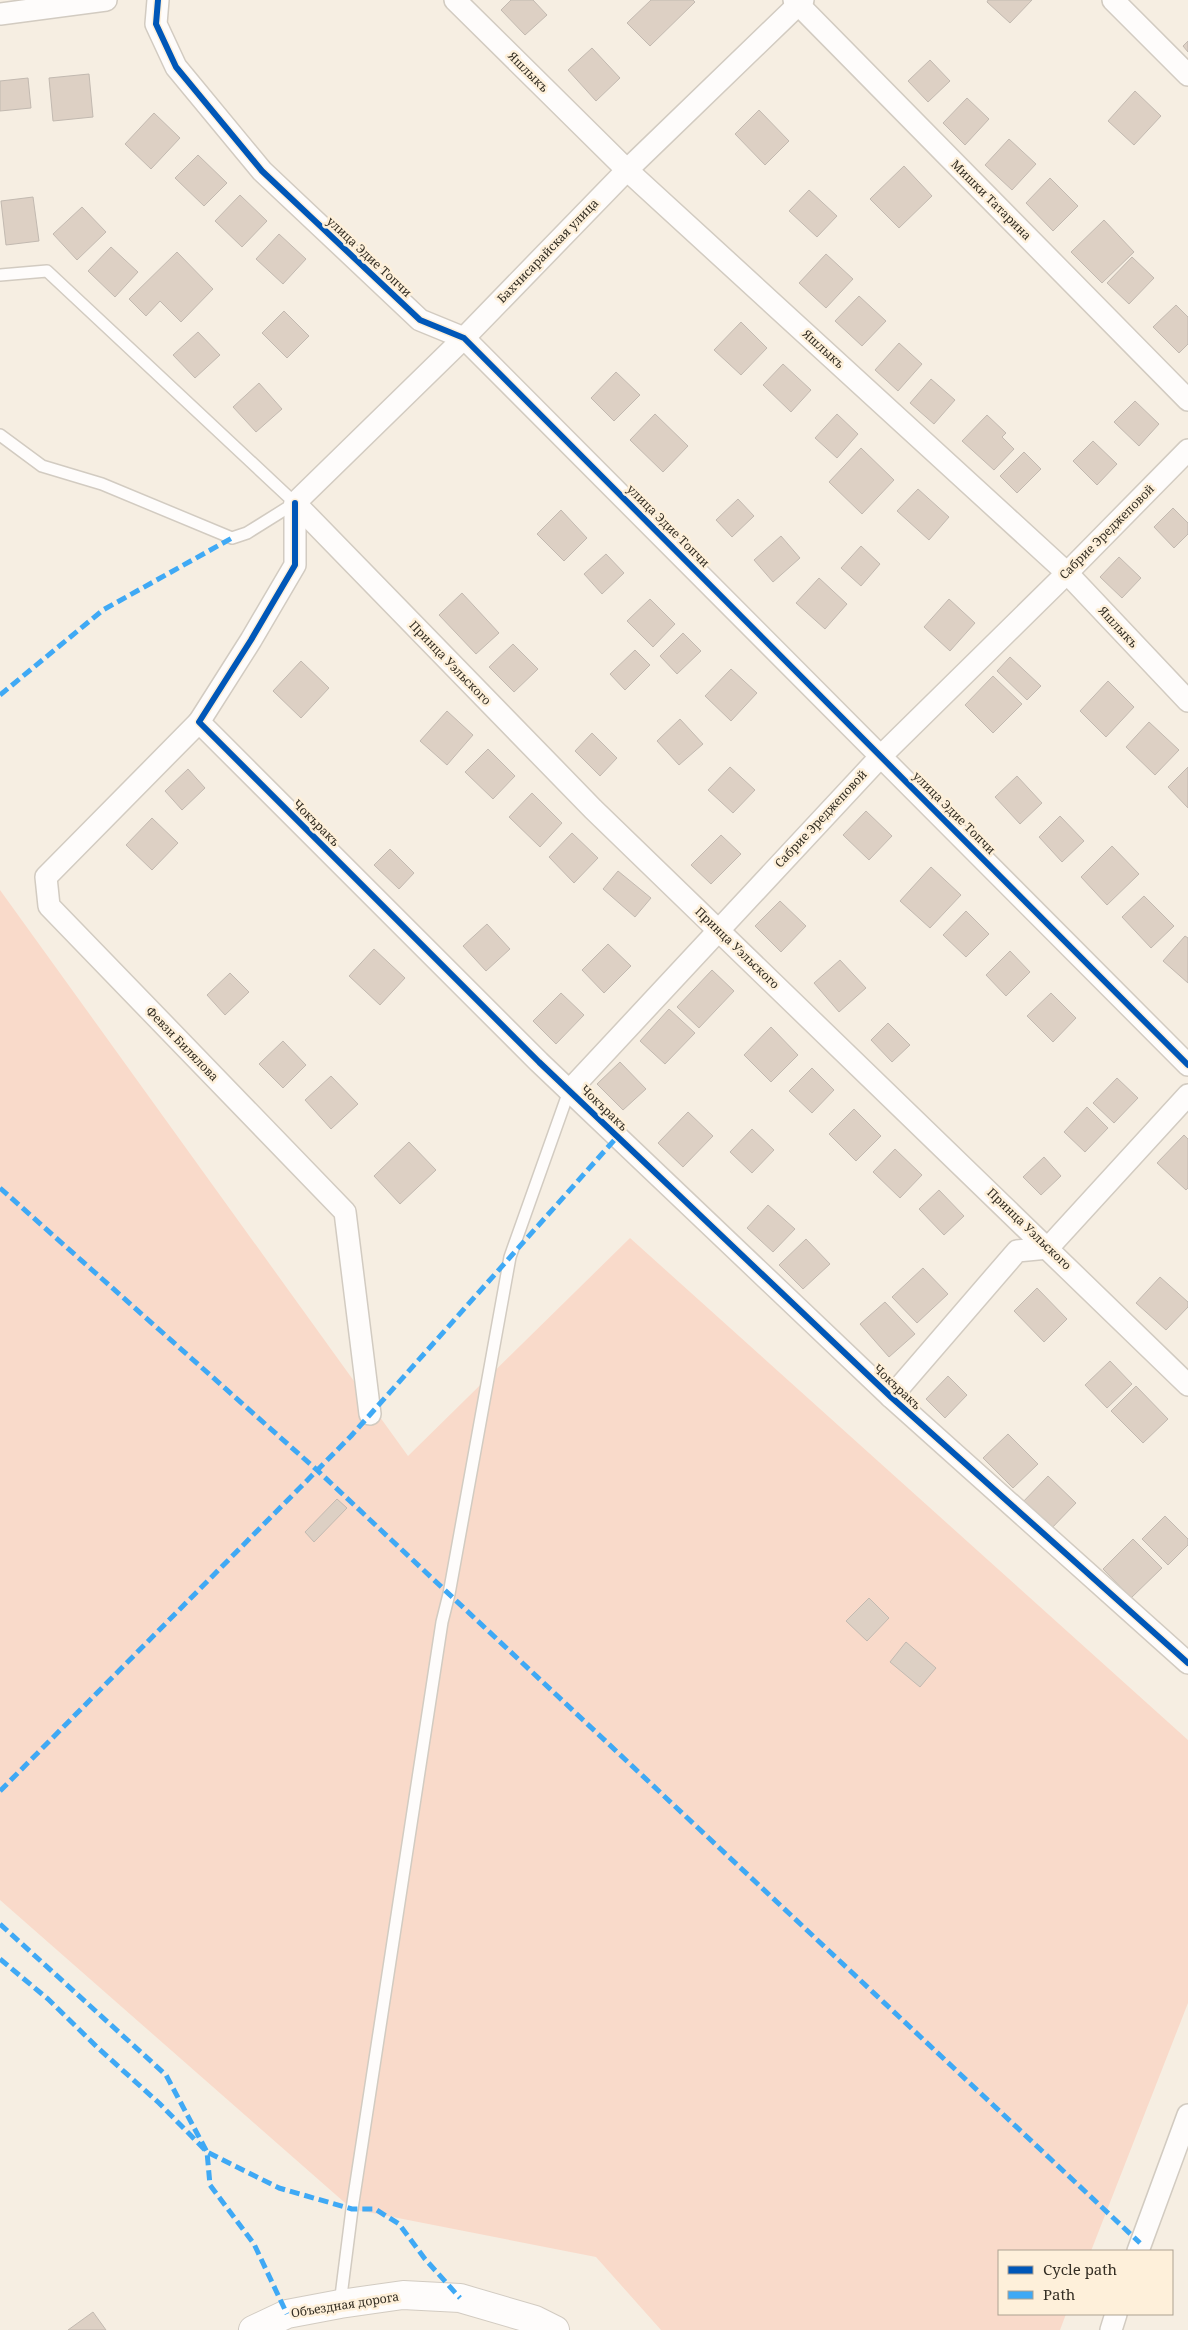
<svg xmlns="http://www.w3.org/2000/svg" width="1188" height="2330" font-family="'Noto Serif',serif">
<style>
.green{fill:#f9daca}
.building{fill:#ddd0c4;stroke:#c2b9b0}
.lines{fill:none;stroke-linecap:round;stroke-linejoin:round}
.service-casing{stroke:#d2cbc1;stroke-width:14}
.minor-casing{stroke:#d2cbc1;stroke-width:24}
.secondary-casing{stroke:#d2cbc1;stroke-width:30}
.service{stroke:#fefcfb;stroke-width:11}
.minor{stroke:#fefcfb;stroke-width:21}
.secondary{stroke:#fefcfb;stroke-width:28}
.quiet{stroke:#3fa9f5;stroke-width:5;stroke-dasharray:10 5;stroke-linecap:butt}
.cycleway-casing{stroke:#fef0da;stroke-width:9}
.cycleway{stroke:#0057b8;stroke-width:6}
.labels{text-anchor:middle;stroke-width:5;stroke-linejoin:round;paint-order:stroke}
.street-label{font-size:12px;fill:#342e23;stroke:#fef0da}
</style>
<rect width="100%" height="100%" fill="#f6eee2"/>
<polygon class="green" points="0,890 408,1456 630,1238 1188,1740 1188,2003 1091,2251 999,2251 999,2314 1066,2314 1060,2330 661,2330 596,2257 352,2209 0,1900"/>
<g class="building">
<polygon points="511,0 533,0 547,15 525,35 501,10"/>
<polygon points="651,0 693,0 695,2 650,46 627,23"/>
<polygon points="988,0 1032,0 1010,23 987,2"/>
<polygon points="1188,41 1188,52 1183,46"/>
<polygon points="592,48 620,78 596,101 568,70"/>
<polygon points="930,60 950,81 928,102 908,81"/>
<polygon points="89,74 93,117 53,121 49,78"/>
<polygon points="28,78 31,108 0,111 0,81"/>
<polygon points="1135,91 1161,116 1134,145 1108,121"/>
<polygon points="967,98 989,119 965,145 943,123"/>
<polygon points="759,110 789,141 765,165 735,134"/>
<polygon points="154,113 180,138 151,169 125,144"/>
<polygon points="1009,139 1036,164 1012,190 985,165"/>
<polygon points="198,155 227,183 204,206 175,178"/>
<polygon points="904,166 932,196 899,228 870,199"/>
<polygon points="1050,178 1078,206 1053,231 1026,203"/>
<polygon points="809,190 837,216 817,237 789,211"/>
<polygon points="240,195 267,221 242,247 215,221"/>
<polygon points="33,197 39,241 6,245 1,201"/>
<polygon points="82,207 106,232 77,260 53,234"/>
<polygon points="1104,220 1134,252 1102,283 1071,252"/>
<polygon points="279,234 306,259 283,284 256,259"/>
<polygon points="111,247 138,272 115,297 88,271"/>
<polygon points="177,252 213,289 181,322 160,301 146,316 129,299"/>
<polygon points="826,254 853,279 826,308 799,283"/>
<polygon points="1132,257 1154,278 1129,304 1107,283"/>
<polygon points="859,296 886,321 862,346 835,321"/>
<polygon points="1176,305 1188,317 1188,344 1179,353 1153,327"/>
<polygon points="284,311 309,336 287,358 262,333"/>
<polygon points="741,322 767,348 741,375 714,350"/>
<polygon points="198,332 220,355 195,378 173,355"/>
<polygon points="899,343 922,364 898,391 875,370"/>
<polygon points="783,364 811,390 791,412 763,385"/>
<polygon points="616,372 640,395 614,421 591,398"/>
<polygon points="931,379 955,400 934,424 910,403"/>
<polygon points="259,383 282,409 256,432 233,407"/>
<polygon points="1135,401 1159,424 1139,446 1114,422"/>
<polygon points="655,414 688,446 663,472 630,440"/>
<polygon points="837,414 858,434 837,458 815,438"/>
<polygon points="987,415 1006,433 1002,437 1014,449 994,470 962,441"/>
<polygon points="1093,441 1117,464 1097,485 1073,461"/>
<polygon points="861,448 894,480 862,514 829,482"/>
<polygon points="1024,452 1041,469 1017,493 1000,476"/>
<polygon points="918,489 949,517 929,540 897,511"/>
<polygon points="738,499 754,516 732,537 716,520"/>
<polygon points="1173,508 1188,523 1188,534 1174,548 1154,527"/>
<polygon points="561,510 587,538 564,561 537,534"/>
<polygon points="781,536 800,558 773,582 754,560"/>
<polygon points="861,546 880,564 861,586 841,568"/>
<polygon points="606,554 624,573 602,594 584,574"/>
<polygon points="1119,557 1141,578 1122,598 1100,577"/>
<polygon points="819,578 847,604 825,629 796,603"/>
<polygon points="462,593 499,633 476,654 439,615"/>
<polygon points="650,599 675,624 653,647 627,621"/>
<polygon points="949,599 975,623 950,651 924,627"/>
<polygon points="683,633 701,651 677,674 660,656"/>
<polygon points="513,644 538,669 514,692 489,667"/>
<polygon points="635,650 650,665 625,690 610,674"/>
<polygon points="1010,657 1041,686 1027,700 997,671"/>
<polygon points="301,661 329,688 301,718 273,691"/>
<polygon points="731,669 757,693 731,721 705,696"/>
<polygon points="993,676 1022,704 993,733 965,705"/>
<polygon points="1108,681 1134,707 1106,737 1080,711"/>
<polygon points="447,711 473,735 447,765 420,741"/>
<polygon points="680,719 703,744 679,765 657,741"/>
<polygon points="1149,722 1179,750 1155,775 1126,747"/>
<polygon points="592,733 617,758 600,776 575,751"/>
<polygon points="488,749 515,776 493,799 465,772"/>
<polygon points="730,767 755,790 733,813 708,790"/>
<polygon points="1188,767 1188,808 1168,787"/>
<polygon points="188,769 205,788 182,810 165,791"/>
<polygon points="1017,776 1042,803 1020,824 995,797"/>
<polygon points="532,793 562,823 540,847 509,817"/>
<polygon points="866,811 892,836 869,860 843,835"/>
<polygon points="1060,816 1084,841 1062,862 1039,837"/>
<polygon points="152,818 178,843 152,870 126,845"/>
<polygon points="572,833 598,858 574,883 549,857"/>
<polygon points="721,835 741,854 711,884 691,865"/>
<polygon points="1112,846 1139,874 1107,905 1081,877"/>
<polygon points="390,849 414,873 399,889 374,865"/>
<polygon points="931,867 961,895 930,928 900,901"/>
<polygon points="618,871 651,898 635,917 603,889"/>
<polygon points="1144,896 1174,926 1151,948 1122,917"/>
<polygon points="780,901 806,926 781,952 755,926"/>
<polygon points="966,911 989,934 966,957 943,935"/>
<polygon points="487,924 510,949 486,971 463,946"/>
<polygon points="1185,936 1188,938 1188,983 1163,961"/>
<polygon points="608,944 631,966 604,993 582,970"/>
<polygon points="374,949 405,978 380,1005 349,976"/>
<polygon points="1010,951 1030,972 1006,996 986,975"/>
<polygon points="840,960 866,988 839,1012 814,983"/>
<polygon points="712,970 734,991 699,1028 677,1007"/>
<polygon points="230,973 249,992 225,1015 207,995"/>
<polygon points="561,993 584,1015 556,1044 533,1021"/>
<polygon points="1051,993 1076,1018 1053,1042 1027,1016"/>
<polygon points="669,1009 695,1033 665,1064 640,1041"/>
<polygon points="888,1023 910,1045 892,1062 871,1040"/>
<polygon points="771,1027 798,1055 771,1082 744,1055"/>
<polygon points="283,1041 306,1065 283,1088 259,1064"/>
<polygon points="620,1062 646,1089 623,1110 597,1084"/>
<polygon points="812,1068 834,1090 812,1113 789,1091"/>
<polygon points="331,1076 358,1104 331,1129 305,1100"/>
<polygon points="1117,1078 1138,1098 1114,1123 1093,1103"/>
<polygon points="1087,1107 1108,1128 1085,1152 1064,1132"/>
<polygon points="854,1109 881,1136 856,1161 829,1134"/>
<polygon points="688,1112 713,1136 683,1167 658,1143"/>
<polygon points="752,1129 774,1150 752,1173 730,1152"/>
<polygon points="1184,1135 1188,1139 1188,1188 1186,1190 1157,1163"/>
<polygon points="409,1142 436,1170 400,1204 374,1176"/>
<polygon points="895,1149 922,1175 900,1198 873,1172"/>
<polygon points="1044,1157 1061,1176 1041,1195 1023,1177"/>
<polygon points="939,1190 964,1216 944,1235 919,1209"/>
<polygon points="768,1205 795,1229 773,1252 747,1228"/>
<polygon points="806,1239 830,1264 803,1289 779,1265"/>
<polygon points="923,1268 948,1294 917,1323 892,1297"/>
<polygon points="1160,1277 1188,1302 1188,1307 1166,1330 1136,1303"/>
<polygon points="1037,1288 1067,1319 1044,1342 1014,1311"/>
<polygon points="885,1302 915,1334 889,1357 860,1324"/>
<polygon points="1110,1361 1132,1384 1107,1408 1085,1385"/>
<polygon points="948,1376 967,1395 945,1418 926,1399"/>
<polygon points="1136,1386 1168,1419 1143,1443 1111,1411"/>
<polygon points="1008,1434 1038,1464 1013,1488 983,1458"/>
<polygon points="1048,1476 1076,1503 1048,1532 1020,1505"/>
<polygon points="337,1499 347,1508 314,1542 305,1532"/>
<polygon points="1165,1516 1188,1539 1188,1545 1168,1565 1142,1539"/>
<polygon points="1133,1539 1162,1568 1131,1598 1103,1569"/>
<polygon points="869,1598 889,1618 867,1641 846,1621"/>
<polygon points="906,1642 936,1668 920,1687 890,1662"/>
<polygon points="93,2312 106,2330 68,2330"/>
</g>
<g class="lines">
<g class="service-casing">
<g id="service">
<polyline points="0,275 47,271 295,503 247,533 232,538 102,484 42,466 0,435"/>
<polyline points="340,2304 352,2209 442,1622 449,1594 510,1257 569,1091"/>
</g>
</g>
<g class="minor-casing">
<g id="minor">
<polyline points="158,0 156,24 176,67 262,171 420,320 464,338 1188,1065"/>
<polyline points="455,0 627,170 1067,573 1188,701"/>
<polyline points="794,0 1188,400"/>
<polyline points="1113,0 1188,75"/>
<polyline points="0,14 106,0"/>
<polyline points="295,503 295,565 251,640 199,722 539,1062 891,1397 1188,1663"/>
<polyline points="295,503 593,809 1188,1385"/>
<polyline points="295,503 464,338 627,170 803,0"/>
<polyline points="199,722 46,877 49,906 345,1212 370,1414"/>
<polyline points="569,1091 881,756 1067,573 1188,450"/>
<polyline points="891,1397 1017,1251 1048,1248 1188,1095"/>
<polyline points="1138,2251 1188,2115"/>
<polyline points="1111,2330 1116,2314"/>
</g>
</g>
<g class="secondary-casing">
<polyline id="secondary" points="253,2330 287,2314 340,2304 403,2295 460,2298 535,2320 555,2330"/>
</g>
<use href="#service" class="service"/>
<use href="#minor" class="minor"/>
<use href="#secondary" class="secondary"/>
<g class="quiet">
<polyline points="0,695 103,610 232,538"/>
<polyline points="0,1188 318,1471 1140,2243"/>
<polyline points="0,1791 351,1436 617,1137"/>
<polyline points="0,1924 166,2075 207,2152 210,2185 254,2244 287,2314"/>
<polyline points="0,1959 48,1999 98,2048 159,2103 207,2152 279,2188 352,2209 375,2209 399,2224 425,2259 460,2298"/>
</g>
<g class="cycleway-casing">
<g id="cycleway">
<polyline points="158,0 156,24 176,67 262,171 420,320 464,338 1188,1065"/>
<polyline points="295,503 295,565 251,640 199,722 539,1062 891,1397 1188,1663"/>
</g>
</g>
<use href="#cycleway" class="cycleway"/>
</g>
<g class="labels">
<g class="street-label">
<text transform="translate(528 72) rotate(45)" y="4">Яшлыкъ</text>
<text transform="translate(991 200) rotate(45)" y="4">Мишки Татарина</text>
<text transform="translate(548 251) rotate(-46)" y="4">Бахчисарайская улица</text>
<text transform="translate(369 257) rotate(43)" y="4">улица Эдие Топчи</text>
<text transform="translate(823 349) rotate(42)" y="4">Яшлыкъ</text>
<text transform="translate(668 526) rotate(45)" y="4">улица Эдие Топчи</text>
<text transform="translate(1107 532) rotate(-45)" y="4">Сабрие Эреджеповой</text>
<text transform="translate(1118 627) rotate(47)" y="4">Яшлыкъ</text>
<text transform="translate(450 663) rotate(46)" y="4">Принца Уэльского</text>
<text transform="translate(954 813) rotate(45)" y="4">улица Эдие Топчи</text>
<text transform="translate(821 819) rotate(-47)" y="4">Сабрие Эреджеповой</text>
<text transform="translate(316 823) rotate(45)" y="4">Чокъракъ</text>
<text transform="translate(737 948) rotate(44)" y="4">Принца Уэльского</text>
<text transform="translate(182 1044) rotate(46)" y="4">Февзи Билялова</text>
<text transform="translate(604 1108) rotate(44)" y="4">Чокъракъ</text>
<text transform="translate(1029 1229) rotate(44)" y="4">Принца Уэльского</text>
<text transform="translate(897 1387) rotate(43)" y="4">Чокъракъ</text>
<text transform="translate(345 2305) rotate(-9)" y="4">Объездная дорога</text>
</g>
</g>
<rect x="998" y="2250" width="175" height="65" fill="#fef0da" stroke="#ada291"/>
<rect x="1008" y="2266" width="25" height="8" fill="#0057b8" stroke="#ada291"/>
<text x="1043" y="2275" font-size="15" fill="#342e23">Cycle path</text>
<rect x="1008" y="2291" width="25" height="8" fill="#3fa9f5" stroke="#ada291"/>
<text x="1043" y="2300" font-size="15" fill="#342e23">Path</text>
</svg>
